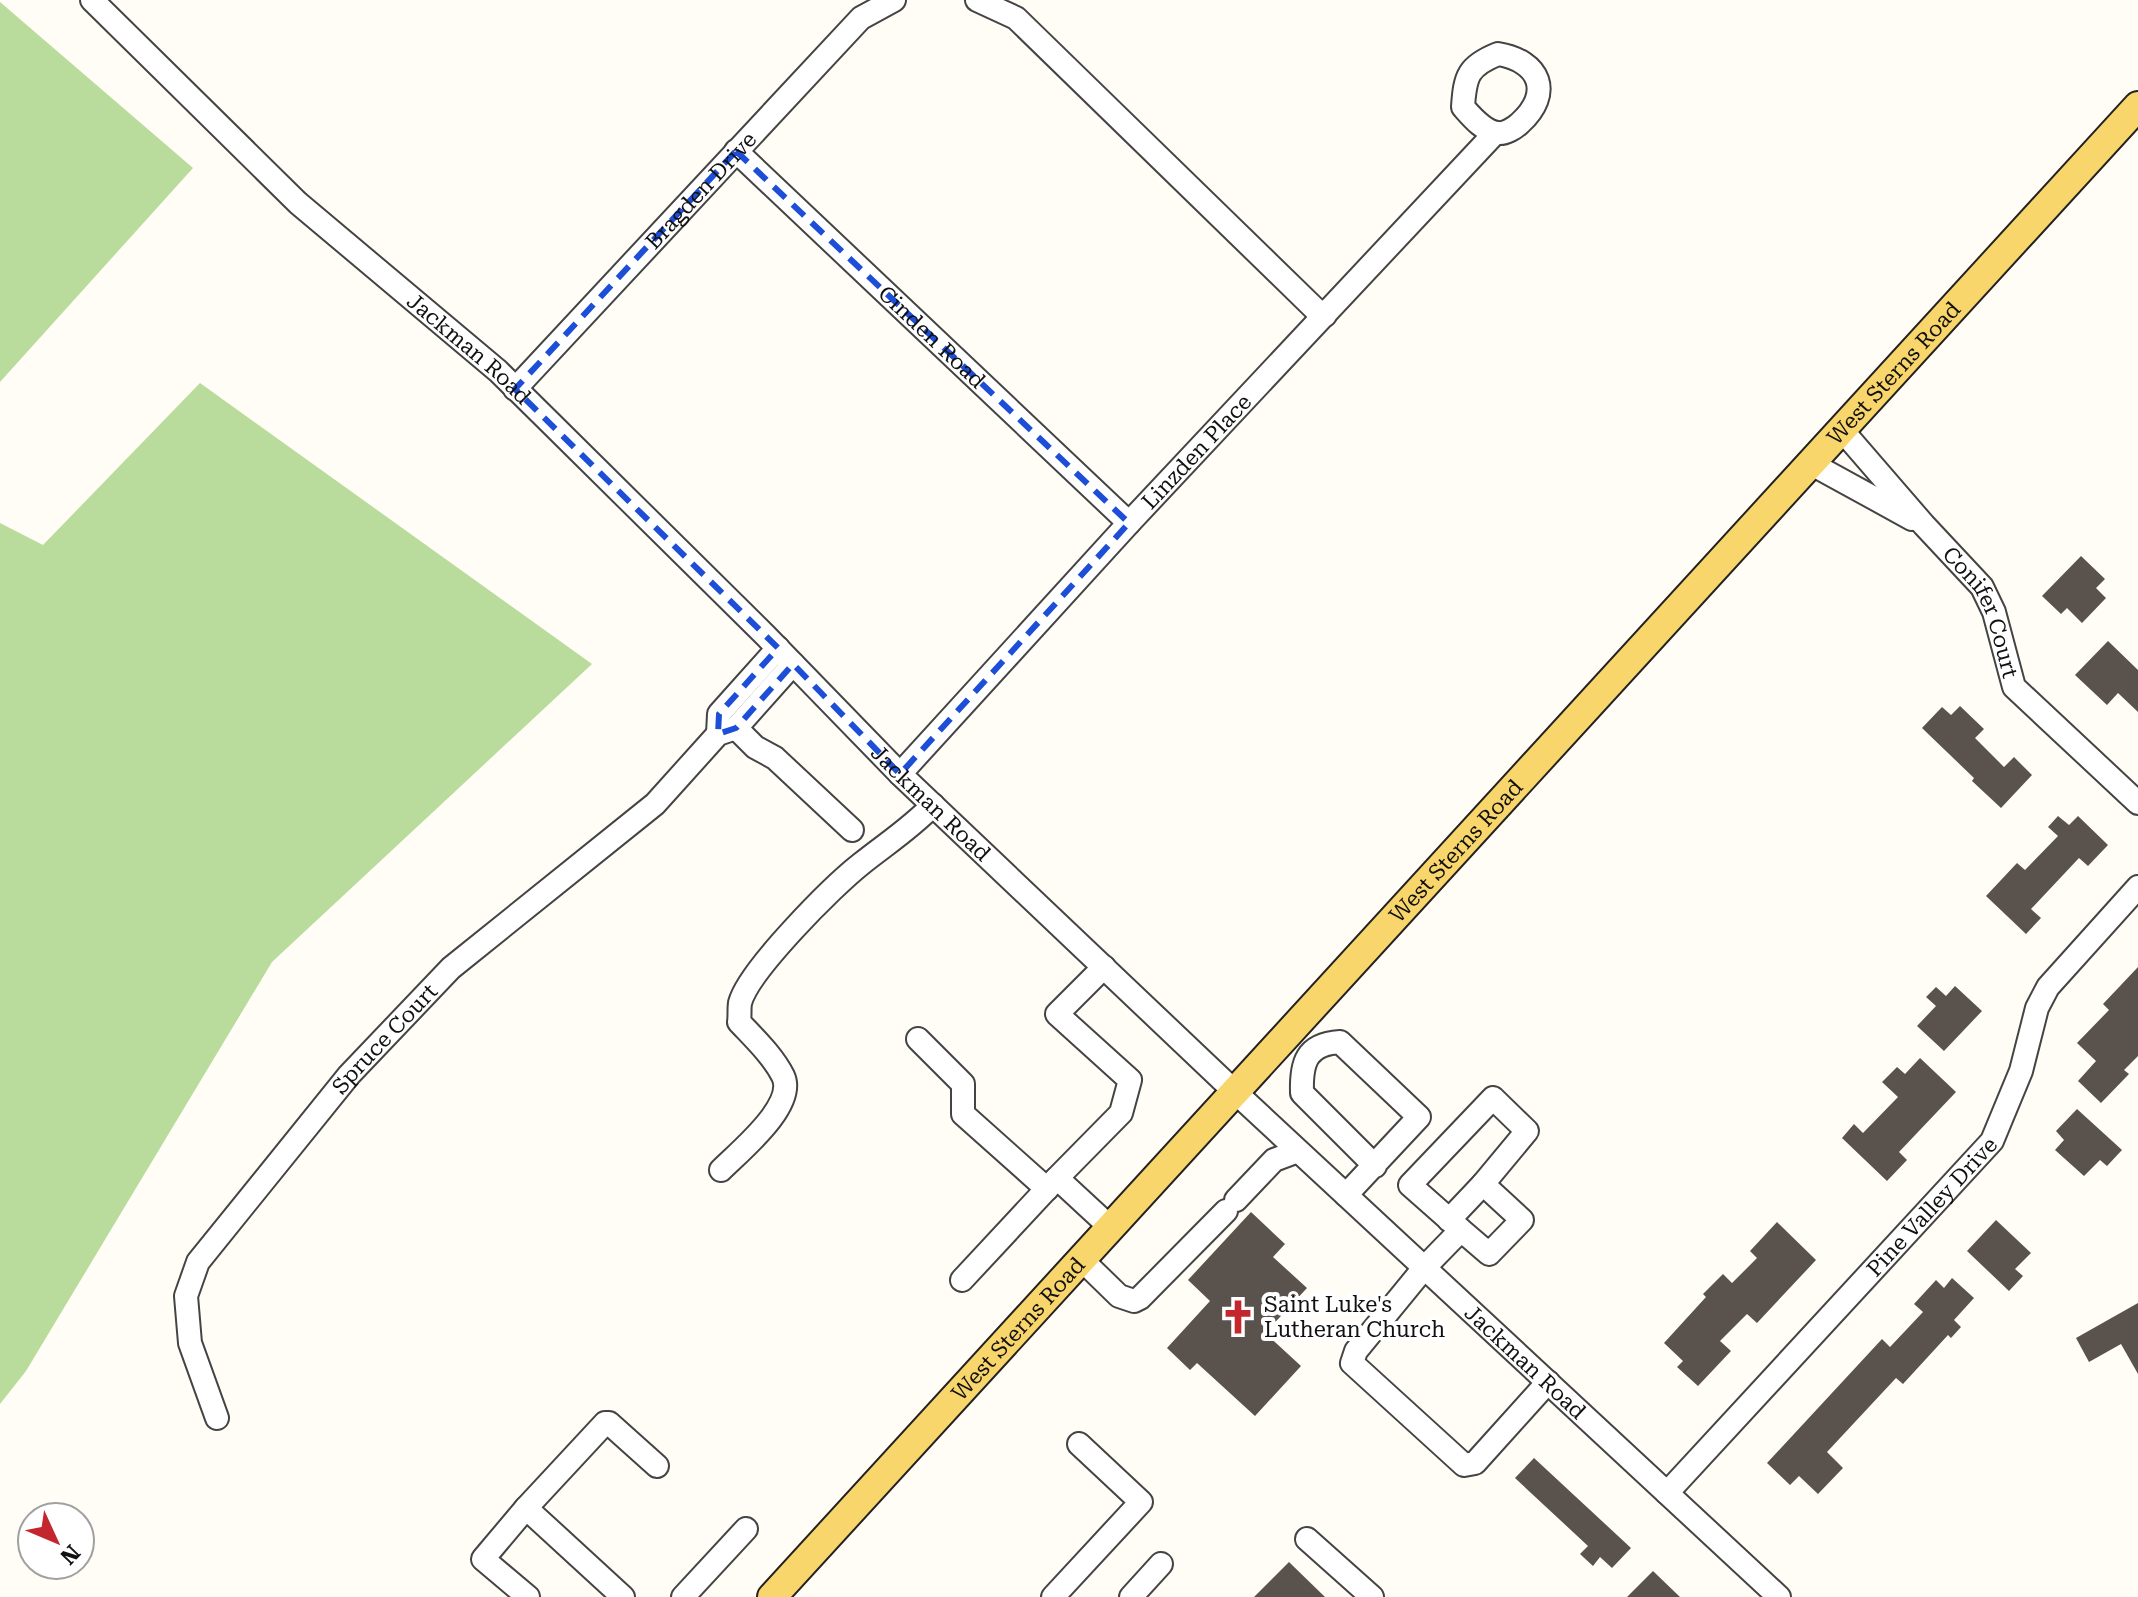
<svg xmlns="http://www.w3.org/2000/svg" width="2138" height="1597" font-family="'Roboto Serif',serif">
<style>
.forest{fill:#b9dc9c}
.building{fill:#5a524d}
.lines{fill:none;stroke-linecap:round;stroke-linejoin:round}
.minor-casing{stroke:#444;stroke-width:26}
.major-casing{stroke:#222;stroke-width:32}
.minor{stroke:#fff;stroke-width:22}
.major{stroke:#f9d66b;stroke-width:28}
.marked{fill:none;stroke:#1d4ed8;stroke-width:6;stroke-dasharray:16 10;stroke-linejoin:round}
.labels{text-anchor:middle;stroke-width:8;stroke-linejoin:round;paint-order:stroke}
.street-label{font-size:22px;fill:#111;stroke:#fff}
.poi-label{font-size:22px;fill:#111;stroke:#fff;text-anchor:start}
</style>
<rect width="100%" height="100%" fill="#fffdf5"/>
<g class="forest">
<polygon points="0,2 193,168 0,382"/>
<polygon points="200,383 592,664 272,962 26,1371 0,1404 0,523 43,545"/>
</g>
<g class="building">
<polygon points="2081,556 2105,579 2096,588 2106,598 2082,623 2067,608 2061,614 2042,596"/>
<polygon points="2108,641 2138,670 2138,712 2118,693 2107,705 2075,675"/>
<polygon points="1960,706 1984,729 1975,738 2004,767 2014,757 2032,775 2001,808 1972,781 1974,778 1922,728 1942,707 1951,715"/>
<polygon points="2058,816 2069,825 2078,816 2108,845 2088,866 2079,858 2048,891 2031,909 2041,918 2026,934 1986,896 2017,863 2025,870 2058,836 2048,827"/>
<polygon points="2138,967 2138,1056 2124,1070 2129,1074 2101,1103 2078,1081 2096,1061 2077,1043 2109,1010 2103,1004"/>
<polygon points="1955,986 1982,1011 1944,1051 1917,1026 1936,1006 1926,997 1936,987 1946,996"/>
<polygon points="1920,1058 1956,1092 1899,1152 1907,1160 1887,1181 1842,1138 1854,1124 1863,1133 1898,1097 1882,1082 1897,1067 1905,1074"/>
<polygon points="2077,1109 2122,1150 2107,1166 2100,1160 2084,1176 2055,1150 2064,1140 2056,1131"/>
<polygon points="1251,1212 1285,1244 1273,1257 1307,1288 1265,1333 1301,1366 1255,1416 1197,1363 1190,1370 1167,1348 1210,1301 1188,1280"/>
<polygon points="1996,1220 2031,1253 2015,1269 2023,1276 2009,1291 1967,1251"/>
<polygon points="1777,1222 1816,1260 1757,1323 1747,1314 1720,1341 1731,1351 1698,1386 1677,1367 1683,1361 1664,1343 1706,1297 1703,1294 1723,1274 1732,1283 1757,1258 1750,1251"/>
<polygon points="1952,1278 1974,1298 1954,1320 1961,1327 1951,1338 1948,1335 1903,1384 1896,1378 1827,1452 1843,1468 1818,1494 1799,1476 1790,1485 1767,1463 1882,1339 1890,1347 1923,1312 1914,1304 1936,1280 1944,1288"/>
<polygon points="2138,1303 2138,1374 2121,1344 2089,1362 2076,1338"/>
<polygon points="1534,1458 1631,1548 1612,1568 1600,1557 1593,1566 1580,1554 1588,1546 1515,1478"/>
<polygon points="1289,1562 1325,1597 1254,1597"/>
<polygon points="1653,1571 1680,1597 1627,1597"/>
</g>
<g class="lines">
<g class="minor-casing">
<g id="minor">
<path id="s1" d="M92,0L298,203L498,371L766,636L900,774L1234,1091L1779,1597"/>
<polyline points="977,0 1016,18 1315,309 1325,315"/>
<path d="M1498,54C1540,61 1553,93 1520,123C1515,128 1505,134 1498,133C1484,132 1471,116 1463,107C1465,76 1468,66 1498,54Z"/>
<path id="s2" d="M736,151L1129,523"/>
<path id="s3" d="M515,389L861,18L894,0"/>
<path id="s4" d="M1841,429L1924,525L1982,587L1994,612L2014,687L2138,803"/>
<polyline points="1810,463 1912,519"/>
<polyline points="736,728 755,747 775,758 852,830"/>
<polyline points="718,734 719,714 778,648"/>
<path id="s5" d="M900,774L1129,523L1495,133"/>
<polyline points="1104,967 1057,1014 1130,1080 1121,1113 1057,1178 1110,1227"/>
<polyline points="918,1039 963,1084 963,1114 1047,1189"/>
<path d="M721,1170C740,1151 797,1105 783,1076C773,1056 754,1038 739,1022C740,1016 739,1009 740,1003C748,971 833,886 861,864C886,844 911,828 933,805"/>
<path d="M1346,1195L1419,1117L1340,1042C1306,1044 1301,1063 1302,1093L1375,1166"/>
<polyline points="1236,1200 1274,1160 1298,1151"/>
<polyline points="1449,1220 1483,1184"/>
<polyline points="1461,1230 1410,1185 1493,1098 1527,1131 1483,1184 1522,1220 1489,1254 1461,1230 1424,1268 1356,1351 1352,1363 1464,1465 1475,1463 1548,1382"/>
<polyline points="1081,1259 1119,1296 1134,1301 1140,1298 1226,1211"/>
<polyline points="962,1280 1056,1179"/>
<path id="s6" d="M217,1418L190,1343L186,1296L198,1262L349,1075L451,968L655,804L718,734L736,728L793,664"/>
<path id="s7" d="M1667,1493L1992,1141L2021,1071L2037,1008L2048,987L2138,887"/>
<polyline points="526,1508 483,1559 528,1597"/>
<polyline points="1307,1539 1372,1597"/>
<polyline points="623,1597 526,1508 605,1423 609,1423 657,1466"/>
<polyline points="683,1597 746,1529"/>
<polyline points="1053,1597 1141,1502 1079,1444"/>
<polyline points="1131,1597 1161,1564"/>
</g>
</g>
<g class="major-casing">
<g id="major">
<path id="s8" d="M772,1597L2138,106"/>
</g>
</g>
<use href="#minor" class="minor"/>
<use href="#major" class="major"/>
</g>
<path class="marked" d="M736,151L1129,523L900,774L793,664L736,728L718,734L719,714L778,648L515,389Z"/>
<defs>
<g id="church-bare" transform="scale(2.76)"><path d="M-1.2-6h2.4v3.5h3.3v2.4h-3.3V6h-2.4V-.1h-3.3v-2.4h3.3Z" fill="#c4262e" stroke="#fff" stroke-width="2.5" paint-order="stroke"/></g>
</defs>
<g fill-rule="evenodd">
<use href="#church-bare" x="1238" y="1317"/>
</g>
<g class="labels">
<g class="street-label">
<text dy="8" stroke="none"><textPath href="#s3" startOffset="272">Bragden Drive</textPath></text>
<text dy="8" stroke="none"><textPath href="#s2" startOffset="270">Cinden Road</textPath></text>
<text dy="8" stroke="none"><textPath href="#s1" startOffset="514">Jackman Road</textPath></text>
<text dy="8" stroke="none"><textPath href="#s8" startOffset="1660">West Sterns Road</textPath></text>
<text dy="8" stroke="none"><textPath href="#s5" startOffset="438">Linzden Place</textPath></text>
<text dy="8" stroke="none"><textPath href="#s4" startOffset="234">Conifer Court</textPath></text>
<text dy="8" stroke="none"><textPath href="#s1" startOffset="1162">Jackman Road</textPath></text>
<text dy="8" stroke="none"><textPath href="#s8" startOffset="1012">West Sterns Road</textPath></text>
<text dy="8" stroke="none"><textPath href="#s6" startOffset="454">Spruce Court</textPath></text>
<text dy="8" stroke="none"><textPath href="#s7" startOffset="390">Pine Valley Drive</textPath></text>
<text dy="8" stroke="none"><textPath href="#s8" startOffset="364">West Sterns Road</textPath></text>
<text dy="8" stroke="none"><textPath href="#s1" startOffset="1978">Jackman Road</textPath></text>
</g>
<g class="poi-label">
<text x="1264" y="1312">Saint Luke's<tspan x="1264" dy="25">Lutheran Church</tspan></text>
</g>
</g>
<g transform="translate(56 1541) rotate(134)"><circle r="38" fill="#ffffff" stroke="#a0a0a0" stroke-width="2"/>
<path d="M0-6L14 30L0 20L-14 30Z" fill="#c4262e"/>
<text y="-12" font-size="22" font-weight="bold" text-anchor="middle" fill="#111111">N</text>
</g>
</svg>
